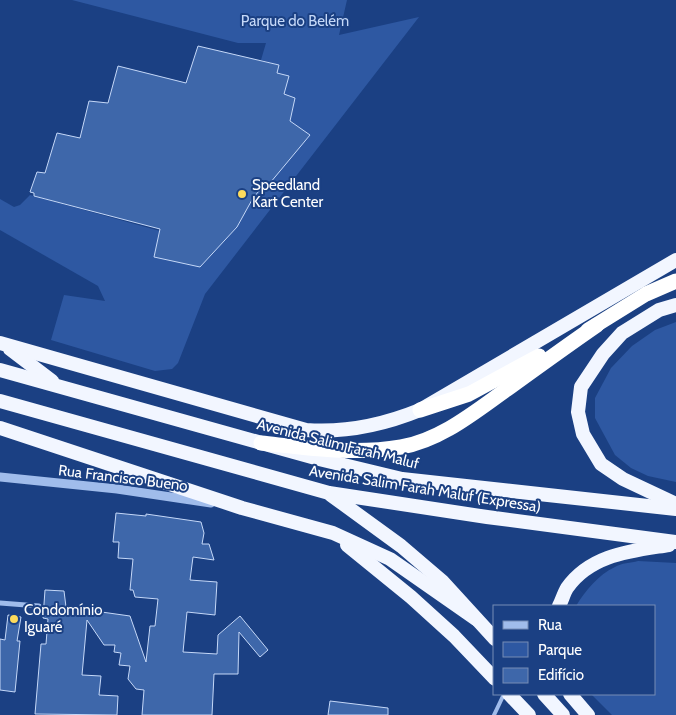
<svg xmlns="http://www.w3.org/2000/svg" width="676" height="715" font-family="Cabin,sans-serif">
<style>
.green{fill:#2e58a2}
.building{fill:#3e67aa;stroke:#c5d8f8}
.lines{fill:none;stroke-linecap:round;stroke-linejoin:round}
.service{stroke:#a0bceb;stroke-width:4}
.minor{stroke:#a0bceb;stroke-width:5}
.tertiary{stroke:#a0bceb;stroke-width:9}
.trunk{stroke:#f2f6ff;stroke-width:14}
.motorway{stroke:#fff;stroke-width:15}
.poi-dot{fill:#fddb5c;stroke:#1b4083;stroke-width:2}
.labels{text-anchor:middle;stroke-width:4;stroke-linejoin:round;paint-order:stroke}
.park-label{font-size:15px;fill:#c5d8f8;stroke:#1b4083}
.poi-label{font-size:15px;fill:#fff;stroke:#1b4083;text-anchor:start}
.street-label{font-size:15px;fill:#fff;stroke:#1b4083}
</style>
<rect width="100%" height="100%" fill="#1b4083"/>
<g class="green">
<polygon points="72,0 347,0 339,35 419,17 205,294 178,363 172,369 155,371 51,340 64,295 105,301 98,286 0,230 0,199 14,207 20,205 30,195 160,231 289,76 277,73 279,65 261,60 266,43 238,43"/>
<polygon points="676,322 676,482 648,476 631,468 615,455 595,418 595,398 611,368 632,346 655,330"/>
<path d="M638,561L676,563V715H612L591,694H655V606H576C585,591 598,575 615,567C621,563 631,563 638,561Z"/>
</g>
<g class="building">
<polygon points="198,46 279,65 277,73 289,76 284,94 295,98 290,121 310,135 265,189 259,191 253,198 237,227 200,267 154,257 160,229 34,196 34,193 30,192 37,172 45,173 57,133 80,138 89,101 108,103 118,66 186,83"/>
<polygon points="116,513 146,516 146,514 201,522 204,533 202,544 209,544 214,560 193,557 190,580 217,582 215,615 187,612 183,652 217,654 218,635 240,616 268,650 260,657 239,632 238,674 214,674 212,715 142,715 144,690 136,689 128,679 130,666 119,665 121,653 114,652 115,645 104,645 87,620 82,675 101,676 99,695 118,696 117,715 35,714 41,644 46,644 48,619 43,618 45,590 64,591 66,607 130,616 146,662 150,626 155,626 158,599 135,597 133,590 130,590 133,559 118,558 119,542 113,542"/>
<polygon points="8,615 21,617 17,641 20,641 15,692 0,690 0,639 5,640"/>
<polygon points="330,701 388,708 388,715 328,715"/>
</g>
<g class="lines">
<polyline class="service" points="494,715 504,694"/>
<polyline class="minor" points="0,603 39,606"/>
<polyline class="tertiary" points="0,477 117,489 211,503"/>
<g class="trunk">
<polyline points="676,305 659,310 622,333 603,354 581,387 578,412 583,434 601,464 623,479 676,504"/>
<path d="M0,343L306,430C346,433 383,425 420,410L676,260"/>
<polyline points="10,349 52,381"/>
<polyline points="0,370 319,459 402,479 676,509"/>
<polyline points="0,401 329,493 487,517 676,542"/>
<polyline points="0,428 242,508 333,533 390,559 476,619"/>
<polyline points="331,495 401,546 442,581 495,639"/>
<polyline points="347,545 411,597 454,636 495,679"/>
<path d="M559,606C562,600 564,593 567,588C591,554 632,551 669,545"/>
<polyline points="509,694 529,715"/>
<polyline points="544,694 563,715"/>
<polyline points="570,694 588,715"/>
</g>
<g class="motorway">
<polyline points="588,330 646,294 676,281"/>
<polyline points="420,410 469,394 539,356"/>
<path d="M261,443C308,448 354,455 401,447C442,440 477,410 510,387C539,366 568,345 597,325"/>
</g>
</g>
<g class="poi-dot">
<circle cx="242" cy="194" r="5"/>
<circle cx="14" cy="619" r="5"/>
</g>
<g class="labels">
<g class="park-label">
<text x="295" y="26">Parque do Belém</text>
</g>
<g class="poi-label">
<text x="252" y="190">Speedland<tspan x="252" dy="17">Kart Center</tspan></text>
<text x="24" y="615">Condomínio<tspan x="24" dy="17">Iguaré</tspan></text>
</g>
<g class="street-label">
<text transform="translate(338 444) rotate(14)" y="5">Avenida Salim Farah Maluf</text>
<text transform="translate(123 478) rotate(7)" y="5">Rua Francisco Bueno</text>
<text transform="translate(425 489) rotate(9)" y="5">Avenida Salim Farah Maluf (Expressa)</text>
</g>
</g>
<rect x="493" y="605" width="162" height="90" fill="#1b4083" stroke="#768cb5"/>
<rect x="503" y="621" width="25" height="8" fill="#a0bceb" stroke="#768cb5"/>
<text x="538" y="630" font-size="15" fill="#ffffff">Rua</text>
<rect x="503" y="642" width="25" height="15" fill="#2e58a2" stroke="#768cb5"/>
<text x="538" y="655" font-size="15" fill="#ffffff">Parque</text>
<rect x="503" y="668" width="25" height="15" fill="#3e67aa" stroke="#768cb5"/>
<text x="538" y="680" font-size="15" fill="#ffffff">Edifício</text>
</svg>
